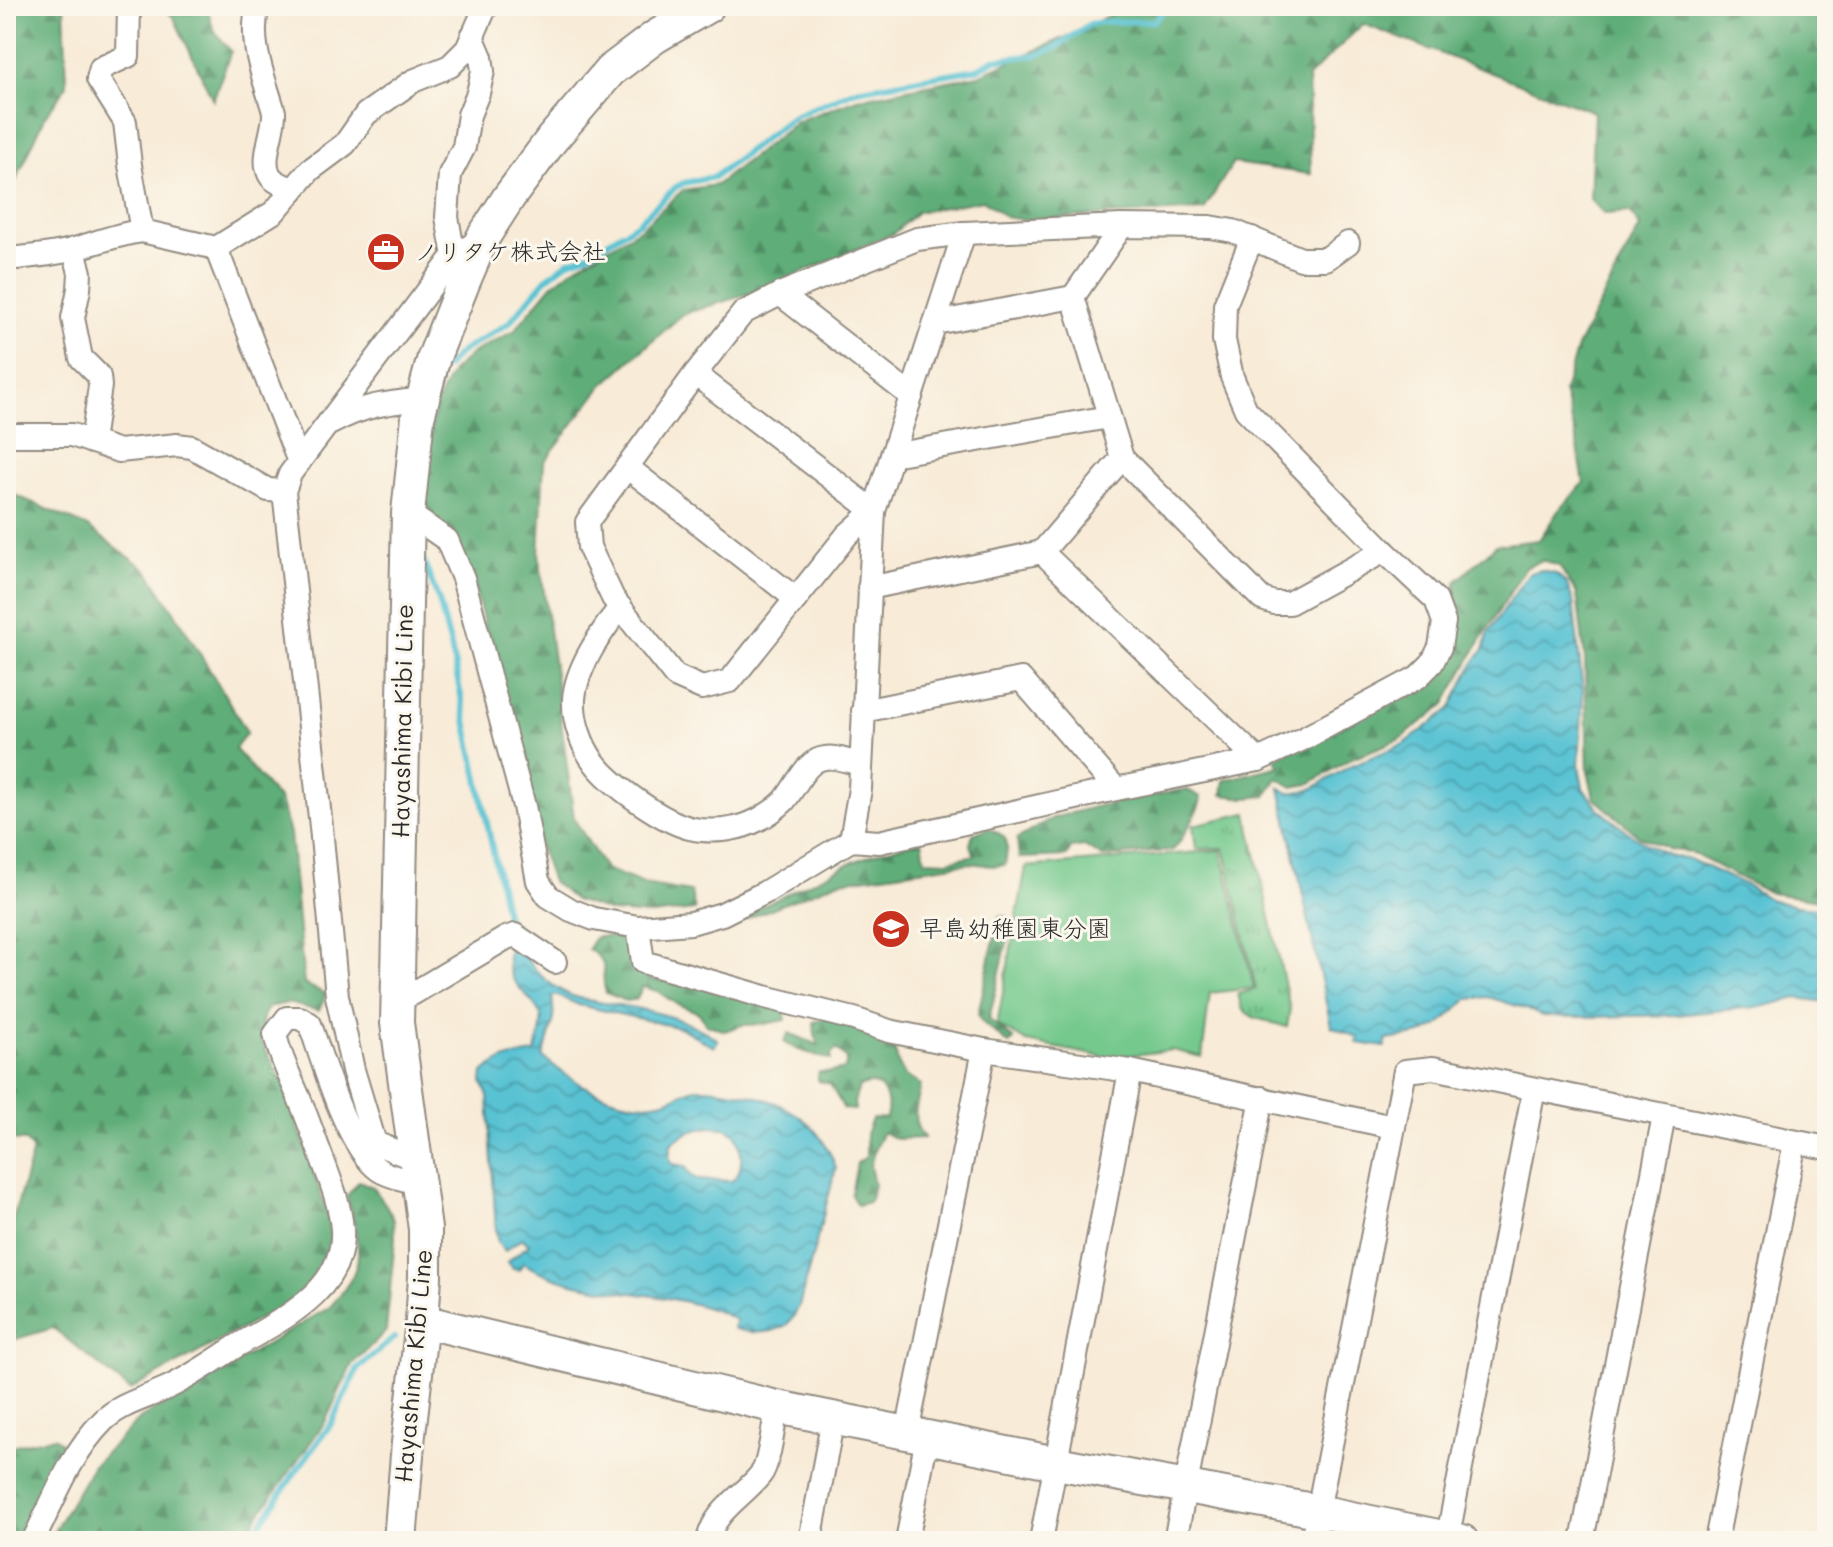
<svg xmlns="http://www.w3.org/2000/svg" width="1833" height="1547" font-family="Mali,'Klee One',sans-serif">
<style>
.grass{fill:url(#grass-tufts);stroke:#507a5c;stroke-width:2}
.forest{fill:url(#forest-firs);stroke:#456c52;stroke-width:2}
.garden{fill:#74c98d;stroke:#507a5c;stroke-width:2}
.water{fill:url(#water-waves);stroke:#42767f;stroke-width:2;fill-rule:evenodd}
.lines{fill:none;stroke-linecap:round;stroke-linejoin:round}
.stream{stroke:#58c2d3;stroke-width:6}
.street-casing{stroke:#928b81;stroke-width:26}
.secondary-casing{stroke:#928b81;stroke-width:36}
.street{stroke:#fff;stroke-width:22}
.secondary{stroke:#fff;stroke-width:32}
.labels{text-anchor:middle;stroke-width:6;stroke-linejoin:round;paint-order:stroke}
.poi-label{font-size:24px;fill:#2b2b2b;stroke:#fbf7ec;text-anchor:start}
.street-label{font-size:24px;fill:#2b2b2b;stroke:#fbf7ec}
</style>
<defs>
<pattern id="grass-tufts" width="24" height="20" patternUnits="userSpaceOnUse" patternTransform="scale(2)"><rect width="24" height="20" fill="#74c98d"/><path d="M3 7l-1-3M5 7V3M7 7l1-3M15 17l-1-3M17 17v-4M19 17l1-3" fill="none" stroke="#5fa373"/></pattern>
<pattern id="forest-firs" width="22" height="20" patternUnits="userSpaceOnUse" patternTransform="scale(2)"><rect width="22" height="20" fill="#5fad78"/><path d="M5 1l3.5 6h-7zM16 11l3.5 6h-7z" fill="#4f8d63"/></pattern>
<pattern id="water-waves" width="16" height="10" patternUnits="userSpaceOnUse" patternTransform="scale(2)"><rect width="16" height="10" fill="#58c2d3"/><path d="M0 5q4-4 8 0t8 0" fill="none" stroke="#499eab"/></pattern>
</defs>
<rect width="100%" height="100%" fill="#fbf7ec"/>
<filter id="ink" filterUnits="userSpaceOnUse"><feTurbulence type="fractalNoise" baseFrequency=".0125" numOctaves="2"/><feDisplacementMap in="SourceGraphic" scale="16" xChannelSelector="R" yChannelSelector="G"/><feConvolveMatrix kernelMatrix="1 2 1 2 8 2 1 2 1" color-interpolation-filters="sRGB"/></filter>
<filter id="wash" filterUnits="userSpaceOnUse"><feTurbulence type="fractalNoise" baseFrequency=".006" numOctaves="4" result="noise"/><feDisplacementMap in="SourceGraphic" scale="32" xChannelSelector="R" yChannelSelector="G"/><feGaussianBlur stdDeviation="1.8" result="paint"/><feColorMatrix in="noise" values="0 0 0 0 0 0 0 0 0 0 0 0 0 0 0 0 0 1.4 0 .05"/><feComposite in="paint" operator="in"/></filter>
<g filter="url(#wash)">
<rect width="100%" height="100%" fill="#f8ebd7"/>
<polygon class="grass" points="1247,813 1290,1009 1287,1027 1253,1017 1242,1009 1238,994 1256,989 1224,848 1196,849 1193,825"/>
<g class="forest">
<polygon points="6,6 64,6 67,85 45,117 10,193 6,206"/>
<path d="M162,6H208C209,26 218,37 231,51L213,100L174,18Z"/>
<polygon points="1127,6 1827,6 1827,901 1770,893 1690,852 1671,850 1640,837 1594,798 1588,771 1585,660 1577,594 1559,566 1542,560 1525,568 1479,643 1445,704 1400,739 1352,758 1309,784 1293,787 1277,778 1266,796 1245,798 1222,795 1224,780 1280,766 1275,758 1356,720 1452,635 1456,582 1496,545 1539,540 1558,511 1584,483 1577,442 1564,392 1577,347 1640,227 1630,212 1604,214 1590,199 1594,112 1363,24 1308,77 1311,174 1233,163 1204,210 1023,220 1006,217 983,200 917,212 893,234 758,291 683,314 603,385 544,462 539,554 574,819 605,869 644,884 691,892 695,910 651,915 611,912 575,900 552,882 539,845 471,572 423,514 429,437 437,402 452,372 472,353 514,331 552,285 572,269 640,229 683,190 716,185 798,121 857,99 979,75 1073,34"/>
<path d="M6,491L86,526L147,570L182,624L247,732L235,749L280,801L290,833L304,984L326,994L319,1011L288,1003L269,1007L264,1014L262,1022V1043L285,1086L329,1219C333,1258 327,1268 301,1296L130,1390L53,1328L6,1342V1236L10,1230L33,1150L25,1141L12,1140L6,1120Z"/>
<path d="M1186,789L1201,797C1201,807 1181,842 1173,850L1103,857L1084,846L1071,848L1067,856L1019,858L1017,839L1053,818L1098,806Z"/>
<path d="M988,828C1011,837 1008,842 1005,865L994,866L969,863L840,881L744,920L742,916L848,864L884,850L922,841L925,860L948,861L975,855L970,845L973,834Z"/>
<polygon points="999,916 1009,917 1010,929 989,1019 1014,1040 1009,1044 982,1022 978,1014"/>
<path d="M613,936L625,942L635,967L648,979L705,988L784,1010L786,1020L764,1024L742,1025L725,1031L706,1024L699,1013L675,1003L657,991L642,987L637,999L626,1001L606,993C598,971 614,966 588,949L595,937Z"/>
<path d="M827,1018L884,1035L894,1046L898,1063L905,1076L921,1085C917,1106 909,1120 924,1138L896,1139L883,1132L875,1148L870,1166L874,1185L869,1202L857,1205L851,1195L857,1163L866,1157V1134L872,1119L886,1118C891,1099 883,1076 859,1087L854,1102L855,1110L844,1109L830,1084L818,1081V1072H831L845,1069L847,1059L836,1049L831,1055V1060L796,1049L784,1042L789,1033L818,1045L815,1035L814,1022Z"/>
<path d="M359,1181L373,1187L386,1205L394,1220L395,1239L386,1331L352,1364L325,1422L258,1516L242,1541H48L93,1465L141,1418L330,1307C343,1292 359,1273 358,1252C358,1235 351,1213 347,1196Z"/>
<polygon points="54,1437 66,1447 22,1541 6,1541 6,1447"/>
</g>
<polygon class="garden" points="1221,850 1254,988 1210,993 1202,1057 1172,1050 1109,1058 1027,1042 997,1025 1026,867"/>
<g class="water">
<polygon points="1541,570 1556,574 1566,582 1573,601 1583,691 1579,766 1583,788 1598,808 1622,828 1647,845 1672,857 1687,858 1746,885 1771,900 1796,906 1827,909 1827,1002 1797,998 1765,1006 1676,1015 1583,1017 1542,1016 1524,1008 1488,997 1468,999 1439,1025 1421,1034 1387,1040 1385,1047 1357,1043 1358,1037 1331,1026 1280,788 1289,793 1310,790 1352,765 1404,744 1450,709 1473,664 1484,649 1489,632 1528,574"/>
<path d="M517,944C531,967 545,984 570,995C584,1001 604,1003 619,1005C654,1011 689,1019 718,1040L714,1047L681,1028L579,1005L558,996H552L554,1019L543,1057C572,1081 596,1097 634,1103C644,1105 661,1103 670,1099C680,1096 688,1088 698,1088C712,1087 727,1091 741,1093C787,1102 820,1122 836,1168L799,1306C796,1311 795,1315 792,1319C779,1336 751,1334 733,1328L736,1320C670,1284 587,1302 523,1263L519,1270L513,1269L507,1262L529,1245L522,1238L505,1251L498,1243L496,1231L488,1096L482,1082L483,1073C500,1058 513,1057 535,1053C537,1042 544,1027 541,1016C539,1008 531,1001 526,995C510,979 504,967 510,945ZM711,1127C717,1128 726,1127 730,1130C742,1136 743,1161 739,1172C737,1178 735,1178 731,1181C710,1178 696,1188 685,1166L672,1164L669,1157L671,1144C683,1133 695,1129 711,1127Z"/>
</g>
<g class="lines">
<g class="stream">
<polyline points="445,368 461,352 509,323 546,279 569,261 587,255 638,223 676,187 684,183 714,177 794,116 856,90 977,69 994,60 1037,55 1055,48 1090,24 1104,22 1154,21 1168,6"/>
<polyline points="423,560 439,601 451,647 510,934"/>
<polyline points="249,1541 294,1474 331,1424 358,1368 394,1338"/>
</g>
</g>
</g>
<g filter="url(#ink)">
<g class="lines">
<g class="street-casing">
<g id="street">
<polyline points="129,6 128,56 101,68 98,79 125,122 130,165 142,231 216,248"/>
<path d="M258,6C248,42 264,77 274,112C275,131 259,161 271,177C276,183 286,186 293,190"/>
<polyline points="1122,226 1073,297 1122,458 1262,599 1274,603 1289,603 1384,551"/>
<polyline points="74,249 80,273 79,289 73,318 81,358 99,376 100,386 92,442"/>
<polyline points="454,256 447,217 450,174 464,147 469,115 478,93 483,71 481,57 472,36"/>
<path d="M6,259C29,257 53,255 75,249C98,242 118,234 142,231"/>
<polyline points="780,294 911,396"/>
<polyline points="935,323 1073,297"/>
<polyline points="695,374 874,511"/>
<path d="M331,423C365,405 385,403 423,399"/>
<polyline points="6,435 72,435 119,451 177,445 192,447 268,490 284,491"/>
<polyline points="892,455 1109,417"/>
<polyline points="299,462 216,248 274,212 310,170 345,144 366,114 413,81 450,66 467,49 486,6"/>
<polyline points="627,467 796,599"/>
<polyline points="874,511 847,535 730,681 702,688 675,676 613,598 589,547 587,522 695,374 743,313 780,294 917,239 964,233 1122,226 1210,227 1233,231 1301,259 1326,259 1348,243"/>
<polyline points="408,513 447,540 463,578 524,806 538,881 548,896 571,910 594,919 638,927 691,923 722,914 764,893 851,840 879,842 1116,789 1258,760 1305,738 1418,677 1432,663 1440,647 1444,622 1436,600 1384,551 1246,410 1232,377 1224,340 1225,305 1252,238"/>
<polyline points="1042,552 1258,760"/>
<polyline points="869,588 1042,552 1122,458"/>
<path d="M620,607C602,632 576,667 574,699C573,720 581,745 594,762C611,785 665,824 694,829C704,831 720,831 730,829C750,826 770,815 784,801C796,788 805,760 825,758C835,756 850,762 861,764"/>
<polyline points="863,711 1021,679 1116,789"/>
<polyline points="851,840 860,789 874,511 964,233"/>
<polyline points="638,927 643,962 765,997 854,1019 889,1031 984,1050 1130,1071 1393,1127"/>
<polyline points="397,998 412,994 506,938 515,935 555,962"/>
<polyline points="417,1160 375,1143 353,1070 337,996 321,827 284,491 290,474 299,462 454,256 482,239"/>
<polyline points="907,1433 984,1050"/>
<path d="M33,1541C54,1500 70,1454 103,1421C120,1404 146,1398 167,1388C191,1377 213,1361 235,1347C280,1320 346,1291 342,1229C340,1203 329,1177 320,1153C312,1132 305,1111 296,1091C288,1072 279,1054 275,1034L287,1018H300L310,1024C323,1062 347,1147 379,1170C389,1177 408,1180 420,1184"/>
<path d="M708,1541C713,1511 744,1496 761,1474C769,1465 774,1422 777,1407"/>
<polyline points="810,1541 833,1418"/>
<polyline points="907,1541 927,1437"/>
<polyline points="1041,1541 1130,1071"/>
<polyline points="1175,1541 1262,1098"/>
<polyline points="1312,1541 1405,1071 1433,1068 1827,1148"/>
<polyline points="1447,1541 1534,1089"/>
<polyline points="1582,1541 1664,1116"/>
<polyline points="1716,1541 1795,1142"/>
</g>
</g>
<g class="secondary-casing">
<g id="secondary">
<polyline points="422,1321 777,1407 1056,1463 1318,1511 1462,1541"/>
<polyline points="400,1541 408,1443 422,1321 425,1277 425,1229 397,1023 408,513 418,417 434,357 464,281 482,239 509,197 552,139 610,71 655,37 708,6"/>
</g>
</g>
<use href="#street" class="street"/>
<use href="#secondary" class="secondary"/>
</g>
</g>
<defs>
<g id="office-disc" transform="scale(2)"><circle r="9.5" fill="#c8321e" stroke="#fbf7ec"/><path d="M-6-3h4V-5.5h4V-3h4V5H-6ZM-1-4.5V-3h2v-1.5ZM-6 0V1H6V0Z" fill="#fff"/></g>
<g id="school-disc" transform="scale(2)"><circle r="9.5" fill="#c8321e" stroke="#fbf7ec"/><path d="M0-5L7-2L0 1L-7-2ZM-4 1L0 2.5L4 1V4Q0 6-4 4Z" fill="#fff"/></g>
</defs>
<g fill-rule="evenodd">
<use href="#office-disc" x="386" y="252"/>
<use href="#school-disc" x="891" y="929"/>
</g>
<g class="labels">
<g class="poi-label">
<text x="414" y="260">ノリタケ株式会社</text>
<text x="919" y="937">早島幼稚園東分園</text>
</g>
<g class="street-label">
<text transform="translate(403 721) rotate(-89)" y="8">Hayashima Kibi Line</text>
<text transform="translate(414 1366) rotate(-85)" y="8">Hayashima Kibi Line</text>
</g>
</g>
<rect width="1833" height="1547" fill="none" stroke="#fbf7ec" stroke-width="32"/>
</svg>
